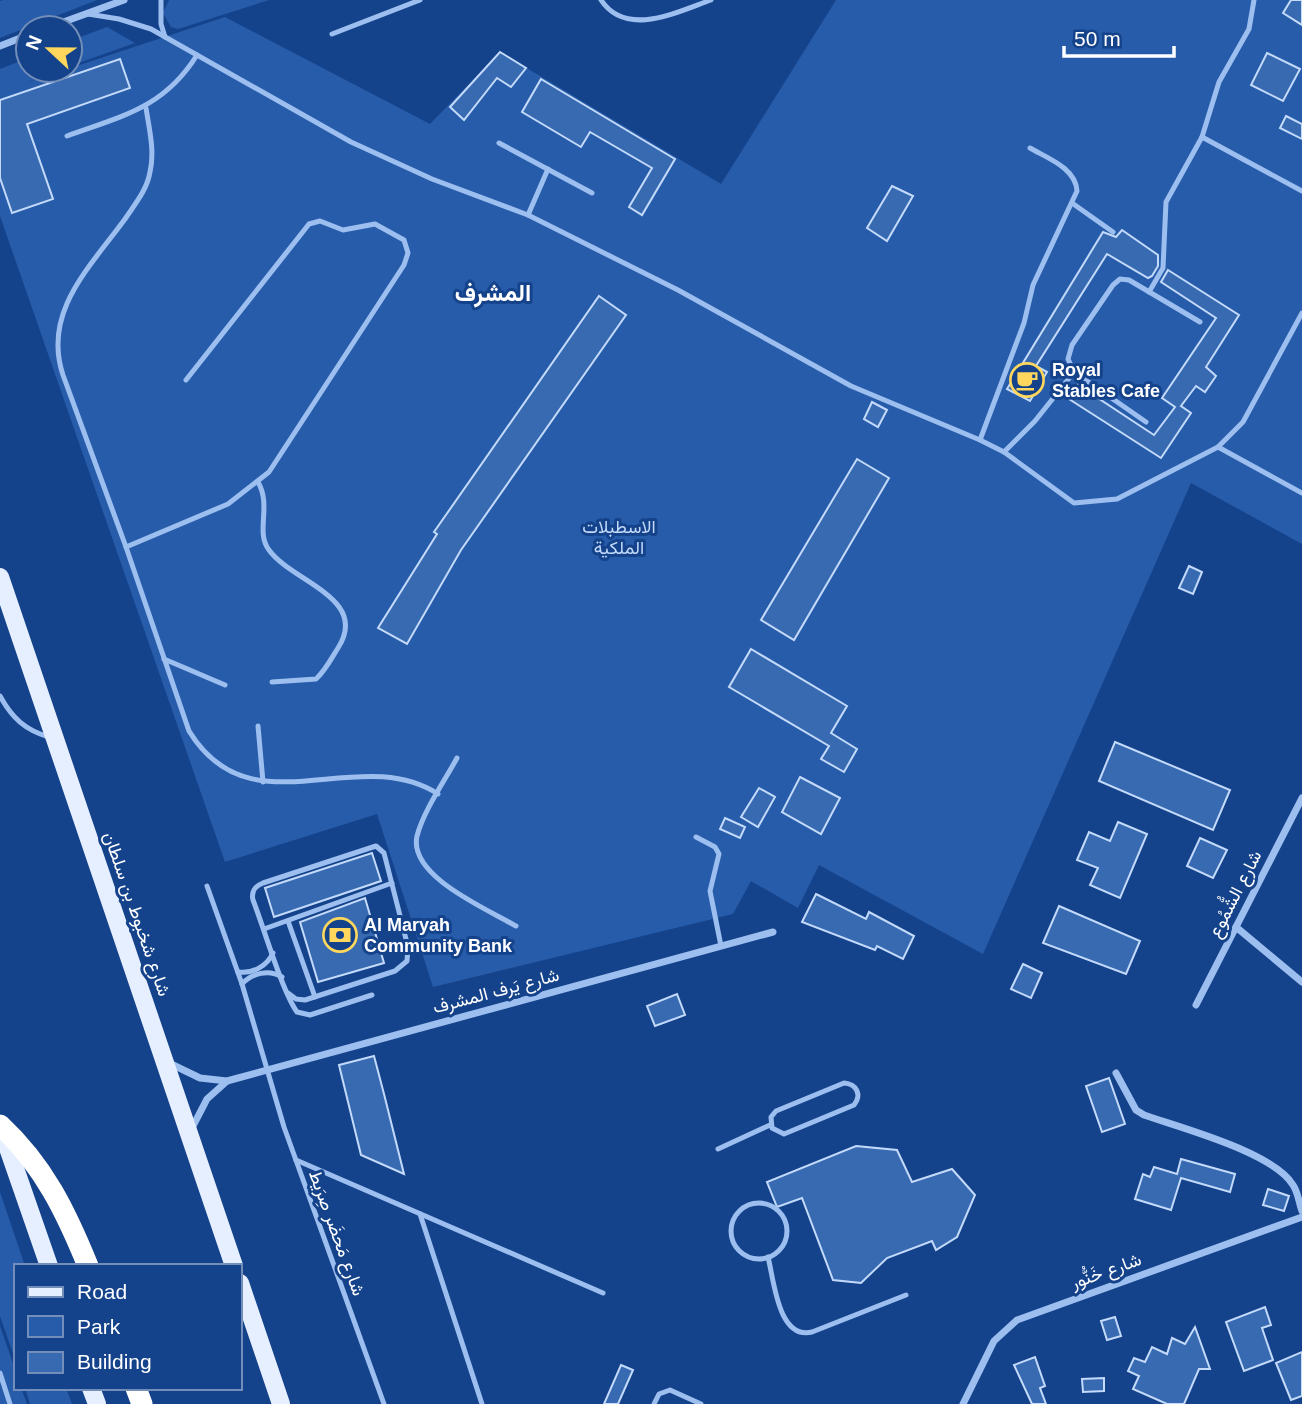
<svg xmlns="http://www.w3.org/2000/svg" width="1302" height="1404" font-family="Helvetica,Vazirmatn,sans-serif">
<style>
.green{fill:#275caa}
.building{fill:#386ab2;stroke:#c3dafb;stroke-width:2}
.lines{fill:none;stroke-linecap:round;stroke-linejoin:round}
.lane{stroke:#9dbff0;stroke-width:5}
.street{stroke:#9dbff0;stroke-width:7}
.primary{stroke:#e6efff;stroke-width:18}
.highway{stroke:#fff;stroke-width:21}
.labels{text-anchor:middle;stroke-width:6;stroke-linejoin:round;paint-order:stroke}
.poi-label{font-size:18px;font-weight:bold;fill:#fff;stroke:#15438b;text-anchor:start}
.park-label{font-size:18px;fill:#c3dafb;stroke:#15438b}
.street-label{font-size:18px;fill:#fff;stroke:#15438b}
.district-label{font-size:24px;font-weight:bold;fill:#fff;stroke:#15438b}
</style>
<rect width="100%" height="100%" fill="#15438b"/>
<g class="green">
<polygon points="3,0 97,0 0,38 0,1"/>
<polygon points="169,0 269,0 178,29 171,27 163,13"/>
<polygon points="836,0 1302,0 1302,544 1191,483 983,954 819,865 798,908 751,881 733,914 433,987 377,814 225,862 0,216 0,69 28,58 28,70 59,70 25,83 225,17 430,124 500,52 721,184"/>
<polygon points="107,27 135,43 70,66 70,41"/>
<polygon points="0,1192 25,1266 16,1266 16,1362 0,1316"/>
<polygon points="0,1326 16,1372 16,1388 21,1388 27,1404 0,1404"/>
<polygon points="25,1388 66,1388 72,1404 30,1404"/>
</g>
<g class="building">
<polygon points="1291,0 1302,0 1302,25 1283,13"/>
<polygon points="500,52 526,68 511,87 497,78 464,120 450,107"/>
<polygon points="1267,53 1300,69 1283,101 1251,85"/>
<polygon points="120,59 130,88 27,124 53,199 12,213 0,178 0,100"/>
<polygon points="541,79 675,159 642,215 629,207 652,168 590,132 581,147 522,112"/>
<polygon points="1286,116 1302,124 1302,139 1280,128"/>
<polygon points="892,186 913,196 887,241 867,228"/>
<polygon points="1122,230 1158,255 1158,266 1152,276 1148,278 1107,254 1036,366 1047,372 1030,401 1007,389 1103,232 1116,237"/>
<polygon points="1168,270 1239,315 1206,367 1216,376 1205,392 1196,386 1181,406 1191,413 1161,458 1069,399 1078,385 1154,435 1175,407 1162,398 1216,318 1161,282"/>
<polygon points="599,296 626,315 461,550 407,644 378,628 437,534 434,532"/>
<polygon points="872,402 887,410 878,427 864,419"/>
<polygon points="857,459 889,478 794,640 761,620"/>
<polygon points="1189,566 1202,572 1193,594 1179,588"/>
<polygon points="751,649 847,706 831,733 857,749 844,772 821,759 829,746 729,687"/>
<polygon points="1115,742 1230,790 1213,830 1099,781"/>
<polygon points="800,777 840,798 821,834 782,812"/>
<polygon points="759,788 775,797 758,827 741,817"/>
<polygon points="725,818 745,827 740,838 720,829"/>
<polygon points="1118,822 1147,834 1120,898 1090,885 1098,868 1077,860 1089,832 1110,841"/>
<polygon points="1200,838 1227,850 1213,878 1187,866"/>
<polygon points="372,853 381,881 274,917 265,888"/>
<polygon points="816,894 866,919 869,912 914,936 903,959 877,946 875,950 802,922"/>
<polygon points="365,898 384,963 318,982 300,922"/>
<polygon points="1059,906 1140,941 1126,974 1043,943"/>
<polygon points="1023,964 1042,973 1031,998 1011,989"/>
<polygon points="677,994 685,1015 655,1026 647,1006"/>
<polygon points="374,1056 384,1094 404,1174 361,1155 339,1065"/>
<polygon points="1109,1078 1125,1124 1102,1132 1086,1086"/>
<polygon points="856,1146 897,1150 912,1182 952,1169 975,1195 957,1237 936,1250 932,1241 887,1258 861,1283 833,1280 802,1198 777,1207 767,1182"/>
<polygon points="1181,1159 1235,1174 1230,1192 1181,1178 1171,1210 1135,1199 1143,1174 1150,1177 1154,1167 1177,1174"/>
<polygon points="1268,1189 1289,1196 1284,1211 1263,1205"/>
<polygon points="1265,1307 1271,1325 1262,1328 1273,1360 1244,1371 1226,1322"/>
<polygon points="1115,1317 1121,1336 1107,1340 1101,1321"/>
<polygon points="1195,1327 1210,1369 1199,1369 1184,1404 1167,1404 1133,1389 1139,1376 1128,1371 1134,1358 1145,1362 1152,1347 1167,1354 1172,1338 1185,1344"/>
<polygon points="1302,1352 1302,1396 1291,1400 1276,1363"/>
<polygon points="1035,1357 1045,1386 1040,1388 1046,1404 1032,1404 1014,1365"/>
<polygon points="621,1365 633,1370 618,1404 604,1404"/>
<polygon points="1104,1378 1104,1391 1083,1392 1082,1379"/>
</g>
<g class="lines">
<g class="lane">
<polyline points="161,0 161,24 165,37"/>
<path d="M601,0C626,38 677,12 711,0"/>
<polyline points="88,14 119,19 151,29 351,142 432,179 528,215 678,290 851,386 980,440 1004,452 1074,503 1117,499 1218,447 1243,422 1302,313"/>
<polyline points="332,34 420,0"/>
<path d="M146,108C149,128 155,151 150,172C147,190 135,204 125,219C90,267 42,312 63,375L126,547L189,731C251,832 356,742 438,794"/>
<path d="M67,136C122,116 164,108 197,55"/>
<polyline points="1202,137 1302,191"/>
<polyline points="499,143 592,193"/>
<polyline points="1072,203 1113,232"/>
<polyline points="528,215 548,169"/>
<polyline points="1149,292 1163,268 1166,202 1202,137 1219,82 1249,29 1254,0"/>
<polyline points="1146,422 1074,372 1068,359 1072,345 1113,285 1120,279 1129,280 1200,322"/>
<path d="M980,440L1024,323L1033,285L1077,191C1076,168 1047,158 1030,148"/>
<polyline points="1218,447 1302,493"/>
<polyline points="1004,452 1035,421 1074,372"/>
<path d="M258,482C272,506 255,532 269,550C292,582 370,598 338,648C331,659 325,671 316,679L272,682"/>
<polyline points="126,547 228,504 269,472 404,265 408,253 404,240 375,224 343,230 320,221 309,224 186,380"/>
<polyline points="164,659 225,685"/>
<path d="M0,696C12,718 25,730 49,737"/>
<polyline points="258,726 263,782"/>
<path d="M457,758C444,782 424,810 417,836C408,876 487,909 516,926"/>
<polyline points="696,837 715,847 719,854 710,891 721,946"/>
<polyline points="207,886 242,984 284,1127 384,1404"/>
<polyline points="288,921 315,997"/>
<polyline points="264,929 392,883"/>
<path d="M238,972C253,974 267,966 273,953"/>
<path d="M242,984C252,973 269,969 282,977"/>
<path d="M288,993L296,999L305,1000L395,971L407,961L408,947L384,853L376,846L263,883C255,886 251,892 253,900C264,928 282,991 297,1012L310,1015L372,995"/>
<path d="M844,1083C857,1084 862,1095 854,1105L784,1134L772,1128L771,1117L776,1111Z"/>
<polyline points="718,1149 770,1125"/>
<polyline points="296,1160 603,1293"/>
<circle cx="759" cy="1231" r="28"/>
<polyline points="420,1214 482,1404"/>
<path d="M768,1257C774,1280 778,1340 812,1332L906,1295"/>
<polyline points="0,1373 10,1404"/>
<polyline points="654,1404 659,1394 670,1390 701,1404"/>
</g>
<g class="street">
<polyline points="47,28 124,0"/>
<polyline points="0,46 28,35"/>
<polyline points="1236,927 1302,982"/>
<polyline points="1196,1005 1302,798"/>
<polyline points="171,1064 200,1078 227,1081 773,932"/>
<path d="M1116,1073L1136,1110L1144,1115C1181,1128 1273,1152 1293,1185C1298,1192 1299,1203 1302,1211"/>
<polyline points="192,1128 207,1099 226,1082"/>
<polyline points="963,1404 994,1341 1017,1320 1302,1217"/>
</g>
<g class="primary">
<polyline points="0,577 234,1266"/>
<polyline points="0,1125 49,1266"/>
<polyline points="240,1283 281,1404"/>
<polyline points="91,1388 97,1404"/>
</g>
<g class="highway">
<path d="M0,1125C44,1166 66,1212 88,1266"/>
<polyline points="136,1388 142,1404"/>
</g>
</g>
<defs>
<g id="cafe-ring" transform="scale(1.75)"><circle r="9.5" fill="#15438b" stroke="#ffd75c" stroke-width="1.5"/><path d="M-5.5-4.5H6V0H3Q3 3.5 0 3.5H-2.5Q-5.5 3.5-5.5 0ZM3-3.2v2h1.7v-2ZM-6 4.5H4V6H-6Z" fill="#ffd75c"/></g>
<g id="bank-ring" transform="scale(1.75)"><circle r="9.5" fill="#15438b" stroke="#ffd75c" stroke-width="1.5"/><path d="M-6-4H6V4H-6ZM0-2.3a2.3 2.3 0 1 0 0 4.6a2.3 2.3 0 1 0 0-4.6Z" fill="#ffd75c"/></g>
</defs>
<g fill-rule="evenodd">
<use href="#cafe-ring" x="1027" y="380"/>
<use href="#bank-ring" x="340" y="935"/>
</g>
<g class="labels">
<g class="poi-label">
<text x="1052" y="376">Royal<tspan x="1052" dy="21">Stables Cafe</tspan></text>
<text x="364" y="931">Al Maryah<tspan x="364" dy="21">Community Bank</tspan></text>
</g>
<g class="park-label">
<text x="619" y="533">الاسطبلات<tspan x="619" dy="21">الملكية</tspan></text>
</g>
<g class="street-label">
<text transform="translate(1235 894) rotate(-63)" y="6">شارع الشُّمُوع</text>
<text transform="translate(137 914) rotate(71)" y="6">شارع شخبوط بن سلطان</text>
<text transform="translate(496 991) rotate(-15)" y="6">شارع يَرف المشرف</text>
<text transform="translate(337 1233) rotate(70)" y="6">شارع مَحضَر صِرَيط</text>
<text transform="translate(1106 1271) rotate(-20)" y="6">شارع خَنُّور</text>
</g>
<g class="district-label">
<text x="493" y="301">المشرف</text>
</g>
</g>
<rect x="14" y="1264" width="228" height="126" fill="#15438b" stroke="#738eb9" stroke-width="2"/>
<rect x="28" y="1287" width="35" height="10" fill="#e6efff" stroke="#738eb9" stroke-width="2"/>
<text x="77" y="1299" font-size="21" fill="#ffffff">Road</text>
<rect x="28" y="1316" width="35" height="21" fill="#275caa" stroke="#738eb9" stroke-width="2"/>
<text x="77" y="1334" font-size="21" fill="#ffffff">Park</text>
<rect x="28" y="1352" width="35" height="21" fill="#386ab2" stroke="#738eb9" stroke-width="2"/>
<text x="77" y="1369" font-size="21" fill="#ffffff">Building</text>
<g transform="translate(49 49) rotate(292)"><circle r="33" fill="#15438b" stroke="#738eb9" stroke-width="2"/>
<path d="M0-5L12 26L0 18L-12 26Z" fill="#ffd75c"/>
<text y="-10" font-size="19" font-weight="bold" text-anchor="middle" fill="#ffffff">N</text>
</g>
<path d="M1064 46v10h110v-10" fill="none" stroke="#ffffff" stroke-width="3.5"/>
<text x="1074" y="46" font-size="21" fill="#ffffff" stroke="#15438b" stroke-width="5" paint-order="stroke">50 m</text>
</svg>
